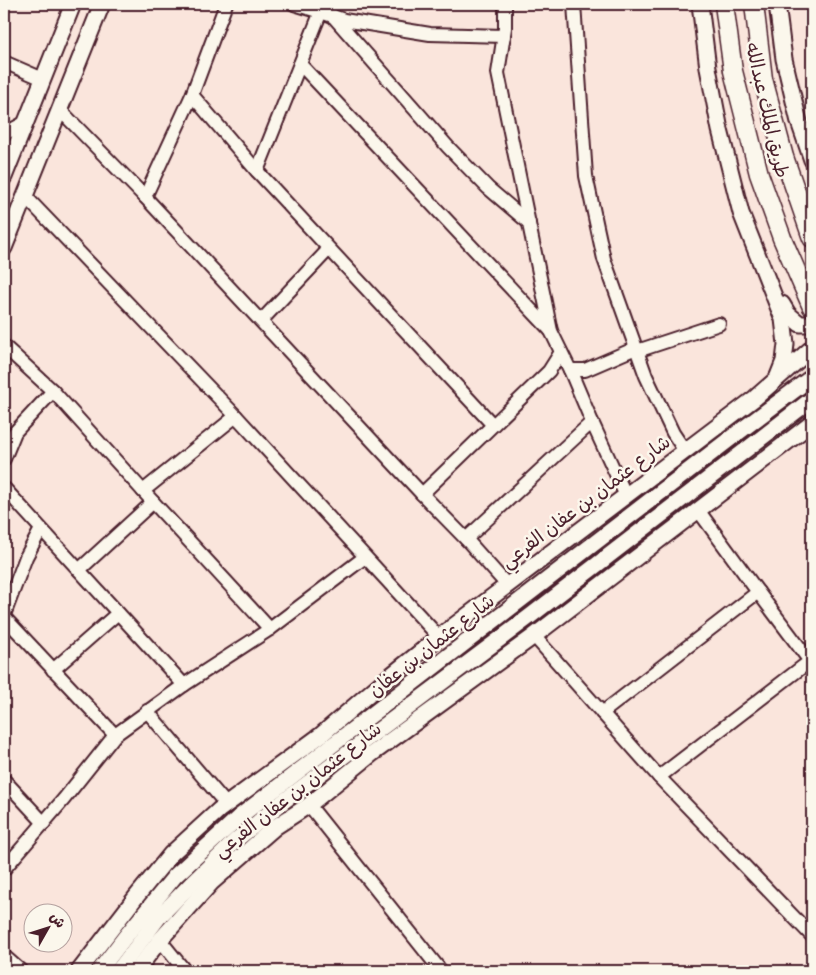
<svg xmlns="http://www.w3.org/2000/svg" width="816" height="975" font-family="Dekko,'Playpen Sans Arabic',sans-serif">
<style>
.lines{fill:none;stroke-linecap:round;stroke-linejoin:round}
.minor-casing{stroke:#4a1f2b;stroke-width:16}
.major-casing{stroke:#4a1f2b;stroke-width:19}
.highway-casing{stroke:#4a1f2b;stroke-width:21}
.minor{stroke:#fbf7ec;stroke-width:12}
.major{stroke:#fbf7ec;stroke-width:15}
.highway{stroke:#fbf7ec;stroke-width:18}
.labels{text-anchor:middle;stroke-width:5;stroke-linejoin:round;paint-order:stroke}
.street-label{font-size:19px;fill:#4a1f2b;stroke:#fbf7ec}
</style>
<rect width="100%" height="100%" fill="#fae5dc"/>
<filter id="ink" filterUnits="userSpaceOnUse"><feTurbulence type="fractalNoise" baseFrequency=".02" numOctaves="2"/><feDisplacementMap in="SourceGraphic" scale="10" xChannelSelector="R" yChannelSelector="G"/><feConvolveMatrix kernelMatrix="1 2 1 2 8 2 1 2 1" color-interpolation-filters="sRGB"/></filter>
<g filter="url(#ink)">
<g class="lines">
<g class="minor-casing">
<g id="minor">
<polyline points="294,4 321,12 344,20 430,34 504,36"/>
<polyline points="505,4 505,28 498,73 551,331 570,370 592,422 626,496"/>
<polyline points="574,4 586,176 604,259 646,376 673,433 685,451"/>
<polyline points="332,15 448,147 488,188 529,223"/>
<polyline points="4,62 43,79"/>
<polyline points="300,64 551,331"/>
<polyline points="192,95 257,171 493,425"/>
<polyline points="60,110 145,197 422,494 466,539 507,585"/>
<polyline points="4,134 26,122"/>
<polyline points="257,171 324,4"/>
<polyline points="25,196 236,416 439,637"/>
<polyline points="145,197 192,95 226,4"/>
<polyline points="261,321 329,249"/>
<polyline points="4,346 53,391 143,491 270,629"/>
<polyline points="637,351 719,324"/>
<polyline points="570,370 585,370 636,348"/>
<polyline points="4,459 15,432 53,391"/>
<polyline points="4,488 184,685"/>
<polyline points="143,491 236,416"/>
<polyline points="422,494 549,371 561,352"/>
<polyline points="698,510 755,588 812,664"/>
<polyline points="466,539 592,422"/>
<polyline points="79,570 153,502"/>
<polyline points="4,615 26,557 41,529"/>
<polyline points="4,617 115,735"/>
<polyline points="534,636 659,777 812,936"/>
<polyline points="53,670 118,613"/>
<polyline points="147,711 226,804"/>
<polyline points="602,713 758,592"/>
<polyline points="659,777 810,661"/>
<polyline points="4,780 44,823"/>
<polyline points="309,805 441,971"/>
<polyline points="4,869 64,799 115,735 184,685 270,629 365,557"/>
<polyline points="160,940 185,971"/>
<polyline points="4,956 21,971"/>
</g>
</g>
<g class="major-casing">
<g id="major">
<polyline points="700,4 708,68 720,130 741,213 783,319 786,344 784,361 778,376"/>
<polyline points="777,4 784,59 799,122 812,160"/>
<polyline points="4,177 73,4"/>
<polyline points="4,248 102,4"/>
<polyline points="782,304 788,314 800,324 812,324"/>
<polyline points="79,971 136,897 171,854 219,810 321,735 379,685 439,637 755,398 812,348"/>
<polyline points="99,971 125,937 175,876 239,817 731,438 812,377"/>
<polyline points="118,971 159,917 193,882 236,840 284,801 529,617 812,399"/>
<polyline points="136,971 160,940 212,882 275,827 309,805 373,753 534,636 812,423"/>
</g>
</g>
<g class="highway-casing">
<g id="highway">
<polyline points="724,4 733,71 759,174 782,238 812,307"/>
<polyline points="754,4 763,79 784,157 812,238"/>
</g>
</g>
<use href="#minor" class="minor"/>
<use href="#major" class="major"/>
<use href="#highway" class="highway"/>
</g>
</g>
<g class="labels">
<g class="street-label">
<text transform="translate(768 110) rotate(77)" y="7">طريق الملك عبدالله</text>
<text transform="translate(585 501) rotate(-37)" y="7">شارع عثمان بن عفان الفرعي</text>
<text transform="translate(431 645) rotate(-38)" y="7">شارع عثمان بن عفان</text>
<text transform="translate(297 789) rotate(-38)" y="7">شارع عثمان بن عفان الفرعي</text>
</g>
</g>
<rect width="816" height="975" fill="none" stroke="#fbf7ec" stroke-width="20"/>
<rect x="10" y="10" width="796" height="955" fill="none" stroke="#4a1f2b" stroke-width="2" filter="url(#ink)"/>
<g transform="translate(48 928) rotate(51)"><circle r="24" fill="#fbf7ec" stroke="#b4a19f"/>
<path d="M0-4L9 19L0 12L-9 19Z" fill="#4a1f2b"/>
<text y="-8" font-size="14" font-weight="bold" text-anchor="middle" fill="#4a1f2b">ش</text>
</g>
</svg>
